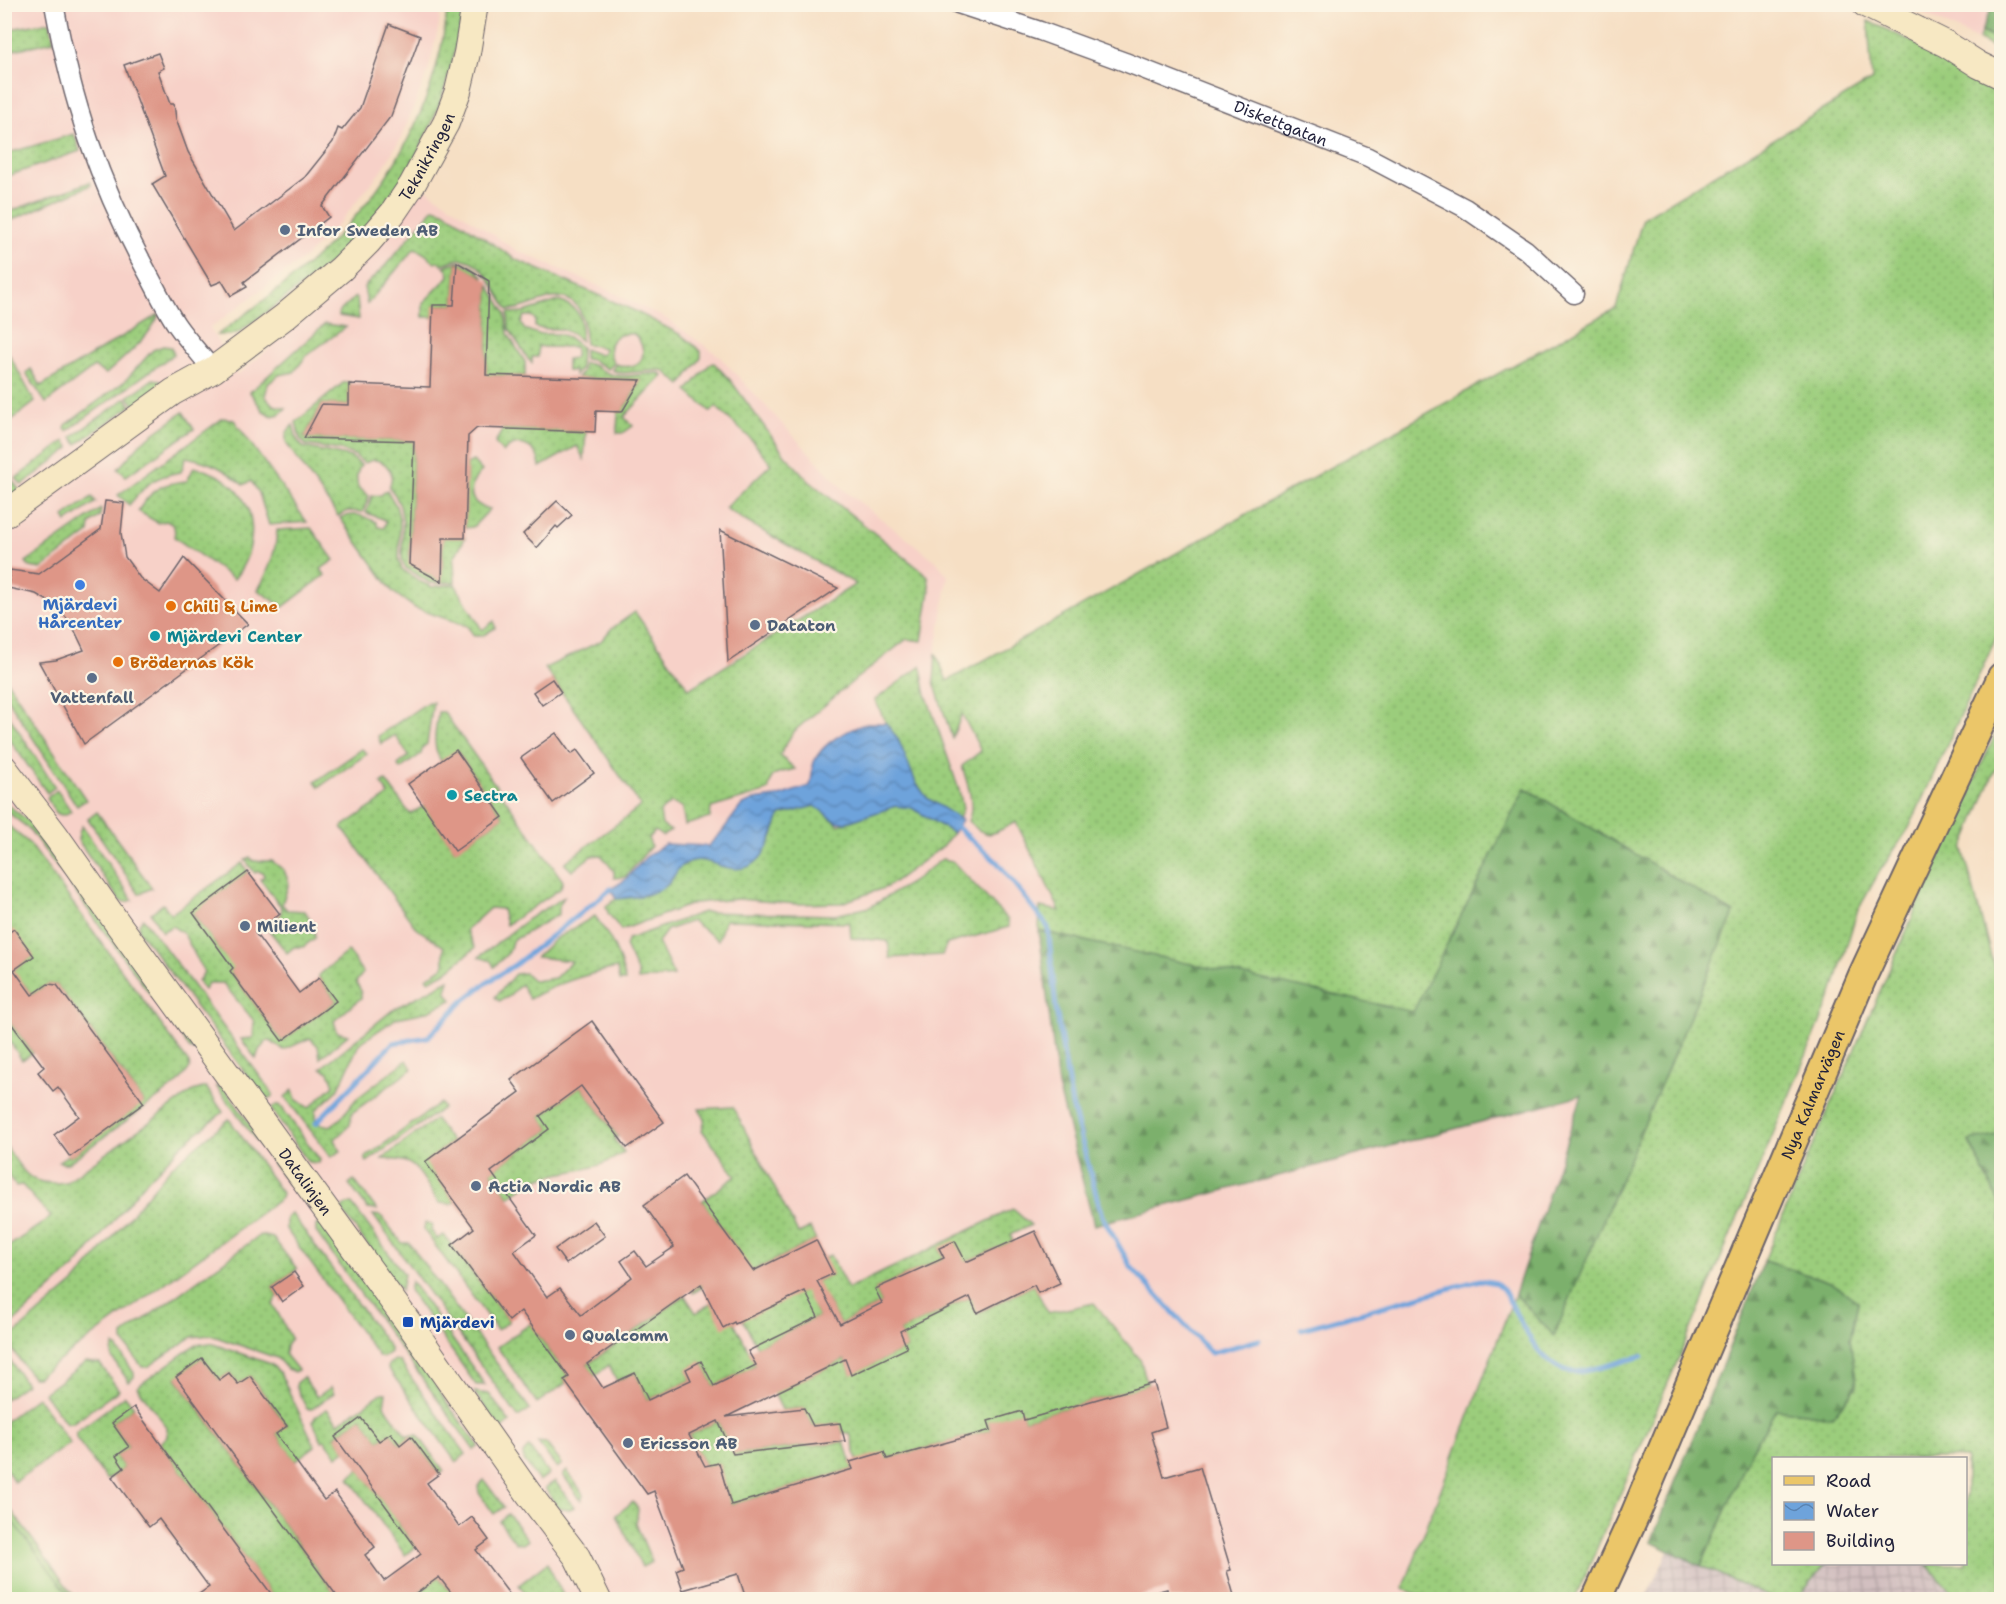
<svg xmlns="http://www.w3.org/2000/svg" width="2006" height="1604" font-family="'Shantell Sans',sans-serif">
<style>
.built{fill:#f7d1c8}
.industrial{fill:url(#industrial-grid)}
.grass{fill:url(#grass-dots);stroke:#5e785c;stroke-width:1.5}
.forest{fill:url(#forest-firs);stroke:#4f6954;stroke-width:1.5}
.park{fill:#9bcd7c;stroke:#5e785c;stroke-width:1.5}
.water{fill:url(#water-waves);stroke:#48628b;stroke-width:1.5}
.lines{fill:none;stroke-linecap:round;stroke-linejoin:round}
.stream{stroke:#6ea3db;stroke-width:5}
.building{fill:#de9687;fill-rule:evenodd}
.street-casing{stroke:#6c646b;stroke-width:21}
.secondary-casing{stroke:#6c646b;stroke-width:28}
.primary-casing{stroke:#6c646b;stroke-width:32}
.street{stroke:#fff;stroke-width:18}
.secondary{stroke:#f7e8c3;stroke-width:26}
.primary{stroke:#ebc669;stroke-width:28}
.service-dot{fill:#5c6f8a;stroke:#fcf5e5;stroke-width:2}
.shop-dot{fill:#3f7fe0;stroke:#fcf5e5;stroke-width:2}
.food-dot{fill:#e8710a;stroke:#fcf5e5;stroke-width:2}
.culture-dot{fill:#0f9aa8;stroke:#fcf5e5;stroke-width:2}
.transit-dot{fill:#1a4fb4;stroke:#fcf5e5;stroke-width:2}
.labels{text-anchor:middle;stroke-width:4.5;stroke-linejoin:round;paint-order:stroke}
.street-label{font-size:16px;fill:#22223b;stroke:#fcf5e5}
.service-label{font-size:16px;font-weight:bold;fill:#4e5e75;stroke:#fcf5e5;text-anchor:start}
.shop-label{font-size:16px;font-weight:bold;fill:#366cbe;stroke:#fcf5e5}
.food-label{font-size:16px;font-weight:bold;fill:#c56008;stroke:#fcf5e5;text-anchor:start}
.culture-label{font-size:16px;font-weight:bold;fill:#0d838f;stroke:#fcf5e5;text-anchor:start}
.transit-label{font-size:16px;font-weight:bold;fill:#164399;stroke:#fcf5e5;text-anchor:start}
</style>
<defs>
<pattern id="industrial-grid" width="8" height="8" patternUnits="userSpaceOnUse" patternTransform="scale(1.5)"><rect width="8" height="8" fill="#d2bfc0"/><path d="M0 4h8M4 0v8" fill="none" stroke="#b4a4a6"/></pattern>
<pattern id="grass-dots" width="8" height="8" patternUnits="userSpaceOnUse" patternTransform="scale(1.5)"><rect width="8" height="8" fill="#9bcd7c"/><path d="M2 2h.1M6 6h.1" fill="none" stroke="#85b06c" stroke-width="1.8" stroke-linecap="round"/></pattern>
<pattern id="forest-firs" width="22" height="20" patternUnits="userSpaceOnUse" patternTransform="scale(1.5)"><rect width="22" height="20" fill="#7cb06c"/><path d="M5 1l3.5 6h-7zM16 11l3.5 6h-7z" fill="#658f5a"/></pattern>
<pattern id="water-waves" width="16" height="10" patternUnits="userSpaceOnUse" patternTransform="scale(1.5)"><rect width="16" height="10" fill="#6ea3db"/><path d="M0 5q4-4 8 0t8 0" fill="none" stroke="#5a84b3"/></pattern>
</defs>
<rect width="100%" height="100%" fill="#fcf5e5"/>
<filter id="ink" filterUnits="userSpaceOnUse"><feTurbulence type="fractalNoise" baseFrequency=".0167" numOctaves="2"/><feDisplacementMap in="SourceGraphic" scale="12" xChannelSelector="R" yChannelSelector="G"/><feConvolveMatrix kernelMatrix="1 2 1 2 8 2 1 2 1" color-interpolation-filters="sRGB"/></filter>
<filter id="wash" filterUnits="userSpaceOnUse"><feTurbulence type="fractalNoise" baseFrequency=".008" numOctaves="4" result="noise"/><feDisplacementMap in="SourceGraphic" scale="24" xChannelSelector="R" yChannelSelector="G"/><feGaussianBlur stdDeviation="1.35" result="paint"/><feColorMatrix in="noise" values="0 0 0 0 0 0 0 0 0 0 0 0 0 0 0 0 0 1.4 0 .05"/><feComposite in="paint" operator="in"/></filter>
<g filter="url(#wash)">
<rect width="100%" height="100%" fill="#f6dfc4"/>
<g class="built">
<polygon points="5,5 441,5 439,25 428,71 401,138 382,170 336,227 304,258 210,328 237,375 309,316 380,244 423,187 516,250 610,291 667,319 718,355 845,491 936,561 948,576 936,653 946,681 1060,912 1040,907 1039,931 1094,1225 1582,1095 1515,1294 1403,1588 1430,1599 5,1600"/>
<polygon points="1906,5 1993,5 1978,40"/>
</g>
<g class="industrial">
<polygon points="1668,1551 1774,1599 1645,1600"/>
<polygon points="1826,1564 1927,1564 1957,1599 1796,1600"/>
</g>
<g class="grass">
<path d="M448,5H464C462,23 457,40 453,58C435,134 395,204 337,257C306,284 272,308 239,332L231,335H217C239,319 261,303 282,286C375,212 435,124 448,5Z"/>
<path d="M1868,21L2001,83V627L1909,828L1880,871L1857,912L1832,994L1674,1369L1575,1599H1430L1403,1589L1515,1294L1554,1335L1637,1138L1525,788L1413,1013L1039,931L1040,907L1060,911L1016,822C993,833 989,842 968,821C976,804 967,783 962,766L981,751L962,714L952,738L934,682L936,653L947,681L1616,308L1643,218L1872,80Z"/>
<polygon points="50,22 54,41 5,52 5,30"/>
<polygon points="1981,32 2001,42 2001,51 1979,40"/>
<polygon points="74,134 80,151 5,177 5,154"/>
<polygon points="90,182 91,185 5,223 5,213"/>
<path d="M434,208L444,211L517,260L635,311L681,335L701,351V358L681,385L663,370L622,373L612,370L616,364C641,374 652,352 634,334C614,332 603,343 614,363L608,369L592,360L584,359V349L600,355L603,353L604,348L585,344C585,323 583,294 553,298C537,301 526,309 508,310C491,284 478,244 442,265L437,261L435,263L425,254L415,248L367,304L364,287L385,266Z"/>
<path d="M457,262C471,263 476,267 484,278L457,263L454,305H434L433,317H423V303L449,276L448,271L444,267L449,264Z"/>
<polygon points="489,285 505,312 508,334 525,362 525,376 486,375"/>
<polygon points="355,297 357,299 359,319 339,316 338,313"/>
<path d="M558,301C582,307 582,319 581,341C573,334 566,329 555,329C547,328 542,330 535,327V319L531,316H524L521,323L524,329L538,334H559L568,337L581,347L580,369L575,375L574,371H567V359L575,358V347C562,346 551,349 538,346V357H532V363L528,359L509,329L508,313L524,312Z"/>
<path d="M159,314C150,338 124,357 106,374L94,367L46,403L26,373L31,369L41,386Z"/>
<polygon points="325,324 346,327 307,355 294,372 279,375 268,384 265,396 273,405 286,408 280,414 272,416 263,411 250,392"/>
<polygon points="163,346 171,347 174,354 67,431 65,429 66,425 125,381 153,350"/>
<polygon points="5,347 35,402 5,425 4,425"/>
<path d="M583,363C594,363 601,371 610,374C627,379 643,373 660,373L663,376L624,417L633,426L623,433H617L618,412H622L641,380L577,378L582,372Z"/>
<polygon points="714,363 731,381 785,455 809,481 928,576 930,591 922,641 907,639 857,678 793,732 780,755 795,769 778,773 772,777 768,791 711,808 710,818 685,825 682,807 671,803 660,812 662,825 671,831 662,836 655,831 648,838 651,846 625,877 614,878 614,871 601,855 591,856 572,871 564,863 641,806 545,668 601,641 611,629 635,612 689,689 856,584 747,522 725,508 771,464 750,438 716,407 711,412 687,391 710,364"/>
<polygon points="153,379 159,380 167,390 135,406 128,397"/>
<path d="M349,382V405L322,404L304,438L414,441L409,563L442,582L443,538H465L454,558L455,582L430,583L406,568L402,561L403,522L400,506L395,495L389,487C395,476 389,461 374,460C371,460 368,462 364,463L354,455L340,450L306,445L300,439L296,422L343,383Z"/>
<polygon points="126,398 131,406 77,444 72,437"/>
<polygon points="183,412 194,429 126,476 118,469 141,443"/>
<path d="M223,418L234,420L307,522L269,525L259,493L251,481L243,485C224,468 211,462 186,457L181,472C152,477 148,483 129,505L118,495Z"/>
<path d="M293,425L297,440L303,447L351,457L361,465C356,473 356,478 358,487L369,496L363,512L347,511L338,516L286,443V433Z"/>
<path d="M503,429L586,432L584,459L577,446L540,467C539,446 516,436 503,453L495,443Z"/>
<polygon points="65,441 70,448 22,485 16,478"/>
<path d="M473,461L482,471C472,479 465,499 481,506C484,508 487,508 490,509L473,527L465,528L467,464Z"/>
<path d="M194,467C206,470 218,474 228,482C260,507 257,550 234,579L174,537C176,528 174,524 166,521L158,523L138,511C152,489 161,483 187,481Z"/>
<polygon points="12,480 20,491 5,507 5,486"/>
<path d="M387,490L396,506L400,521L399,560L402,569L421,582L432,587L455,584L482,630L494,621L495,628L482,636H474L467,626L415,608L393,592L340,518C355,512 362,515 376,522L378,527L384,528L386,522L383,519L366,513L372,496L381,495Z"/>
<polygon points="92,497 96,502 67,522 64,517"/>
<polygon points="101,509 100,516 90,524 89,533 41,569 30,567 26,562"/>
<path d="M311,528L334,560L321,569L325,575L283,607L258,590C269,571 276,553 277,530Z"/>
<polygon points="921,666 925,691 959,790 963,808 959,819 927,798 916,783 898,739 886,723 875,700"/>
<polygon points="5,678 86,800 77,806 5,695"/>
<polygon points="428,702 433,702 427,744 423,747 421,754 400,769 398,765 409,756 395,735 381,744 378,736"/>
<polygon points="5,710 55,787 47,793 5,733"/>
<path d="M438,712H444L563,881L560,889L506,925L502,909L490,908L466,930L475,948L446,972L429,981L427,978L444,966V947L416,928L342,827L389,795L381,783L386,781L410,814L424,806L455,850L503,817L457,751L441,761C431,745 436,729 438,712Z"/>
<polygon points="2001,722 2001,769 1995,770 1963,849 2001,994 2001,1134 1969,1142 2001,1206 2001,1599 1957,1599 1927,1564 1966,1564 1966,1458 1774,1458 1774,1564 1826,1564 1796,1600 1774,1599 1701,1566 1751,1452 1776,1409 1832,1417 1857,1386 1850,1340 1858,1302 1831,1282 1764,1261 1811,1149 1933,870"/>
<polygon points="362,749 367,754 319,787 315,782"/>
<path d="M57,790L71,811C57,822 53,808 47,798Z"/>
<polygon points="4,802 30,822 48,841 195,1051 191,1050 29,829 5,810"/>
<polygon points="816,806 839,825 896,806 912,808 953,833 942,847 887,887 841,903 796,904 738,899 695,903 621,930 608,913 606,906 616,899 646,895 667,885 678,868 695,860 710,861 723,867 772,838 780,815"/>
<polygon points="97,812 152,888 139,894 88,819"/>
<polygon points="5,823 30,844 189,1063 190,1068 177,1084 68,1163 62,1163 59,1161 68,1155 70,1157 144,1102 57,985 48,984 32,995 23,983 4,977 33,956 5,936"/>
<polygon points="82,826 133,900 126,902 120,901 78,840 79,832"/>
<polygon points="250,857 253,861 272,861 284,870 289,883 282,904 287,910 305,911 314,926 315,938 303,947 294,947 287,953 269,930 279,922 282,908 260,879 264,877 263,873 258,871 255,873 245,860"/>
<polygon points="942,859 952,861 1008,920 1009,927 947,944 942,955 890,958 888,941 851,938 850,923 725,920 718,940 692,921 667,930 658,942 674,976 638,980 638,974 625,946 628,939 703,912 835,915 870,907 912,882"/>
<polygon points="242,863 248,872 193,914 224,955 251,955 230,971 282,1041 336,1001 318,976 348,951 363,973 356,982 361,991 361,998 334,1021 337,1032 348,1035 320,1058 318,1046 310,1038 284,1050 268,1040 259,1050 256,1059 241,1039 253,1038 254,1021 223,983 208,983 204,990 198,982 204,972 184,934 172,926 162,932 151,913 163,904 171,914"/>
<polygon points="564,897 559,906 559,914 512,941 509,952 494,967 491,961 479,957 528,919"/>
<path d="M595,916C611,938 620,954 625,981H619L617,968C586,974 557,983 529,999L521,984L508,997L499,1001L495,997L515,974L525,973L534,981L555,978L572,961L536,957L555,939Z"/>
<polygon points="143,918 273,1094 273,1096 267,1099 262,1095 139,931 139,924"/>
<polygon points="449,980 446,991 452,1000 426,1012 397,1018 359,1044 338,1090 316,1110 316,1123 330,1126 340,1119 356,1099 407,1060 412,1069 352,1113 350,1125 334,1140 341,1151 331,1157 285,1097 293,1090 296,1099 309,1108 334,1085 329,1072 321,1068 394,1009"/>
<polygon points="4,1014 33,1053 22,1060 5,1034"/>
<polygon points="216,1086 224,1087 289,1180 288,1184"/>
<path d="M581,1086L618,1137L614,1139L624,1152C598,1172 571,1169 541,1178C530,1181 518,1191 509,1197L491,1172L549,1129L540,1116Z"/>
<path d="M206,1087L223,1112L182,1145L143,1185L75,1267L5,1330V1249L51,1217L22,1185L16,1186L5,1172V1145C25,1173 28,1187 66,1182L193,1091Z"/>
<polygon points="440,1103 443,1108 367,1162 365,1158"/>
<polygon points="276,1105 280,1105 320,1160 319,1163 308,1162 271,1109"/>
<polygon points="733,1107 798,1233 810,1228 816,1240 723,1285 718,1278 693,1293 692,1291 741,1255 702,1201 736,1176 702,1130 705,1119 699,1109"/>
<polygon points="229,1119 282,1193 281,1198 37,1377 32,1377 6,1341 75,1282 171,1167"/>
<path d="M435,1119L452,1142L426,1162L455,1202L451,1204L439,1203C430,1191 420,1167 406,1162C398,1159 389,1160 382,1159Z"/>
<polygon points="354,1180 377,1210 368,1209 349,1184"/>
<polygon points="347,1204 352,1204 404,1274 401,1291 341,1209"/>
<polygon points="1013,1209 1031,1225 1010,1235 1013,1241 966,1262 939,1248 944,1258 875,1289 882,1303 840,1324 827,1300 813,1306 818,1317 757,1347 742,1318 832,1274 824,1258 830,1255 848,1289"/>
<polygon points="291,1213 390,1348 390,1352 383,1357 379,1357 286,1229 286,1218"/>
<polygon points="373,1215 381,1216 402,1243 409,1243 530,1409 518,1417"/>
<polygon points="322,1222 412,1346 446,1402 479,1446 474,1450 316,1232 316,1226"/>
<polygon points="425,1223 432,1225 431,1230 437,1239 444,1235 509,1321 497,1330 424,1230"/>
<polygon points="260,1235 273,1238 297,1269 272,1287 278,1296 273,1304 291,1338 286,1346 285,1354 298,1370 294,1372 287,1369 277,1358 210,1335 192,1337 148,1367 142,1367 123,1341 123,1335"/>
<polygon points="411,1281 485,1385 476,1385 409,1290"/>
<polygon points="1034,1285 1048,1313 1094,1303 1140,1359 1148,1385 1024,1420 1022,1412 988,1422 991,1430 887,1459 857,1460 850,1433 843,1433 839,1423 813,1426 804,1408 782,1410 774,1393 845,1359 851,1374 907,1348 900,1331 970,1297 978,1313"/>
<polygon points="685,1296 696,1313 711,1303 734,1322 756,1365 714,1386 701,1362 687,1369 691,1380 648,1400 635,1373 617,1381 609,1365 595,1376 587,1365"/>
<polygon points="530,1324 569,1377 564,1380 566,1383 537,1403 497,1347"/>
<polygon points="210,1343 271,1364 280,1373 315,1446 295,1461 276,1434 287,1425 250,1376 238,1384 229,1373 219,1380 202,1358 176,1378 339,1599 275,1599 160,1443 167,1437 167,1427 137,1387 195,1345"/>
<polygon points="113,1345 117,1347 134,1373 134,1377 129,1382 112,1358"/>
<polygon points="5,1353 26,1384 5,1399 4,1399"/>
<polygon points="395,1360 400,1362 466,1454 456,1462 388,1368 389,1364"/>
<polygon points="86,1362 100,1364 119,1390 72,1423 66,1423 44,1393"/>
<polygon points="303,1377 317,1397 331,1387 334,1393 312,1409 307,1409 296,1387 297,1382"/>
<polygon points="474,1392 489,1394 510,1422 501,1429"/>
<polygon points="382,1393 386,1393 384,1405 406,1435 418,1435 444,1471 439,1474 411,1436 400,1445 391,1433 379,1441 361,1418 335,1436 345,1450 337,1456 325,1440 322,1441 313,1422 315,1417 327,1409 338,1423"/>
<polygon points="125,1396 134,1407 112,1423 129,1447 116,1456 124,1468 107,1480 76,1438 76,1432"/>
<polygon points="37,1397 70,1443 14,1482 5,1467 5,1425 6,1421"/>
<polygon points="718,1421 734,1454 844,1442 853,1469 731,1505 719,1464 705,1466 689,1435"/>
<polygon points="537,1442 546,1443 562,1464 557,1468"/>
<polygon points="529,1447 549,1474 539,1481 524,1461 523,1454"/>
<polygon points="359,1469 416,1547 405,1555 349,1478"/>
<polygon points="567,1471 582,1492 583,1496 581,1500 563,1475"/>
<polygon points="484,1480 504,1507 494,1514 479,1493 478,1486"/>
<polygon points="555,1481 574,1507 569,1510 558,1508 545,1488"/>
<polygon points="5,1502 76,1599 5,1599"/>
<polygon points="633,1502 638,1509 636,1524 652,1562 642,1567 616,1515"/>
<polygon points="508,1514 528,1540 523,1544 516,1543 499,1521"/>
<polygon points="547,1563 565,1599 530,1599 519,1585"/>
<polygon points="439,1577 456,1599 409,1600"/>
</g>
<g class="forest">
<polygon points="1993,4 2001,5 2001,42 1981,32"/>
<polygon points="1525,788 1734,913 1554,1336 1515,1294 1582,1095 1094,1225 1058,1086 1039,931 1413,1012"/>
<polygon points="2001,1134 2002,1134 2001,1206 1969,1141"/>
<polygon points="1764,1261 1831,1282 1858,1302 1850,1340 1857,1386 1832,1417 1776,1409 1751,1452 1701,1566 1651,1542"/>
</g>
<polygon class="park" points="4,1512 5,1512 72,1599 5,1599"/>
<path class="water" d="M868,723H886L898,739L916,783L927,798L962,820L953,833L912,808L896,806L847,822H837L815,806L780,815C769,844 762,877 724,867C713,864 703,858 692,861C672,868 678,876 666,886C651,896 633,897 616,899L611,889L625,880L646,857L665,844L708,846L720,834L741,806L754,800L776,797L810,786C812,779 812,769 814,762C823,741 848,730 868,723Z"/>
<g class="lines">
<g class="stream">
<polyline points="957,827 997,862 1048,927 1056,1009 1072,1105 1102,1216 1131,1267 1211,1353 1259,1340"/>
<polyline points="316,1123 393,1043 428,1037 463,1001 485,984 516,964 611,889"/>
<path d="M1301,1329L1480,1280L1496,1283L1503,1289C1518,1316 1538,1368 1573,1372C1587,1373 1626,1360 1642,1356"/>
</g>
</g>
<g id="blocks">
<g class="building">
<polygon points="389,24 420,36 391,116 322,206 329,217 244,282 247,287 231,296 222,281 212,285 152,184 165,176 124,65 158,53 164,68 158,71 170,104 174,104 176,119 188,152 234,231 305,177 333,142 338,128 342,130 360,108"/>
<polygon points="457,262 489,281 486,375 641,380 622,412 596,411 595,432 477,428 468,436 465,538 443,538 442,582 409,564 414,441 304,438 322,404 349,405 349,384 430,387 433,305 454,305"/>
<polygon points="105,501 124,503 121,533 125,557 140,578 160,593 184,558 248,624 84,744 39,662 56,660 84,650 71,623 55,605 36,594 8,588 10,570 39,574 101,529"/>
<polygon points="557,501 572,515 558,528 556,526 537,548 523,534"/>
<polygon points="720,530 838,588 728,662"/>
<polygon points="552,679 561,692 542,705 533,692"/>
<polygon points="556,733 571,754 577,750 594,773 553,803 521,758"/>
<polygon points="456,750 503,817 455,851 408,784"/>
<polygon points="248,872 280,914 255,933 299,993 319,978 336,1001 282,1041 230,971 233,968 193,913"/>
<polygon points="14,929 34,956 14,970 32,995 48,984 57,985 144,1103 70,1157 54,1135 79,1116 58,1087 53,1091 38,1072 44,1067 4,1014 4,936"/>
<path d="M592,1021L664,1122L627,1148L581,1086L540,1116L549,1129L491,1172L536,1235L514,1251L547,1297L560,1288L581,1315L632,1277L621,1261L635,1251L646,1266L674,1247L644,1205L684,1176L753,1271L816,1240L833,1274L817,1281L840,1324L882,1303L875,1289L944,1258L939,1248L955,1241L966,1262L1035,1231L1060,1283L1038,1293L1034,1285L977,1313L970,1297L900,1331L907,1348L851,1375L845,1359L726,1417L804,1408L813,1426L840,1423L845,1441L733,1454L718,1421L689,1435L705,1466L719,1463L731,1505L853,1469L850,1462L884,1452L887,1459L991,1430L988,1421L1022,1411L1024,1420L1154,1383L1166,1427L1151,1432L1164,1477L1200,1467L1231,1570L1227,1571L1235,1599H1169L1167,1589L1130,1599H746L738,1574L683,1590L676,1570L683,1567L654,1491L647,1494L564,1380L569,1377L521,1311L509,1321L452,1245L474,1228L425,1162L520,1092L511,1080ZM701,1284L723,1328L734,1322L735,1324L805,1291L818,1317L748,1351L756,1365L714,1386L701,1361L686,1369L691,1380L648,1400L635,1373L603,1388L587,1364Z"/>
<polygon points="594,1221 605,1236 566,1264 555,1249"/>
<polygon points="294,1272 304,1286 282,1302 272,1287"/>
<polygon points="202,1358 219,1380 229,1373 238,1384 250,1376 287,1426 276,1434 324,1500 335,1492 375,1547 365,1555 384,1581 421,1554 335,1437 361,1418 379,1441 391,1433 400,1445 411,1436 439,1474 427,1483 459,1527 472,1517 489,1540 476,1550 513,1599 456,1599 439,1577 409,1599 339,1599 176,1377"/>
<polygon points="134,1407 160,1443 275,1599 192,1599 209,1587 159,1519 149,1527 112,1477 124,1468 116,1456 129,1447 112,1423"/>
</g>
</g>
</g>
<g filter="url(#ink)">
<use href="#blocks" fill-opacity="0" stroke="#6c646b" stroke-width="1.5"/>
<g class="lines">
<g class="street-casing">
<g id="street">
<path d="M54,4C72,102 98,180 145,268C155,286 164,306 176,324C187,340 201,355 213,370"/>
<path id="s1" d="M958,4L1040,31L1125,62L1368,157L1465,208L1526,250L1574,294"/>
</g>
</g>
<g class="secondary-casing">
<g id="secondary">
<polyline points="1865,4 1946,44 1979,65 2002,76"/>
<path id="s2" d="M4,515L173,392L213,370L284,317L341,269L368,242L393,213L412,185L446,123L458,91L467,53L475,4"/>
<path id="s3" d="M4,768L56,836L118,924L408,1322L529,1494L577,1557L598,1600"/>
</g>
</g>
<g class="primary-casing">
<g id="primary">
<path id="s4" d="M1596,1600L1635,1515L1863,975L2002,677"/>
</g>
</g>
<use href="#street" class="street"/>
<use href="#secondary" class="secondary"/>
<use href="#primary" class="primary"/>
</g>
</g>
<g class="service-dot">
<circle cx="285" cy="230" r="6"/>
<circle cx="755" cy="625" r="6"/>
<circle cx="92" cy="678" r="6"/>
<circle cx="245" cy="926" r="6"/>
<circle cx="476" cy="1186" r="6"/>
<circle cx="570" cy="1335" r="6"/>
<circle cx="628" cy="1443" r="6"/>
</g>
<circle class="shop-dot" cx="80" cy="585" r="6"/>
<g class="food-dot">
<circle cx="171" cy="606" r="6"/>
<circle cx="118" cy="662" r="6"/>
</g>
<g class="culture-dot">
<circle cx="155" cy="636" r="6"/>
<circle cx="452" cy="795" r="6"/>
</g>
<rect class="transit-dot" x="402" y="1316" width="12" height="12" rx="3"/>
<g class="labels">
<g class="street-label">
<text dy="6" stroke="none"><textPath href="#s1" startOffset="344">Diskettgatan</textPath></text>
<text dy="6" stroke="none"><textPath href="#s2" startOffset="560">Teknikringen</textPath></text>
<text dy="6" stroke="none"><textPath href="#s4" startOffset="550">Nya Kalmarvägen</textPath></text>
<text dy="6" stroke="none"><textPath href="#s3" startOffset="512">Datalinjen</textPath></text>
</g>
<g class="service-label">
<text x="297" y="236">Infor Sweden AB</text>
<text x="767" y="631">Dataton</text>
<text x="92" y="703" text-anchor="middle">Vattenfall</text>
<text x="257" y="932">Milient</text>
<text x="488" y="1192">Actia Nordic AB</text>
<text x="582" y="1341">Qualcomm</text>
<text x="640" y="1449">Ericsson AB</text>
</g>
<g class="shop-label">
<text x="80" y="610">Mjärdevi<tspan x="80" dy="18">Hårcenter</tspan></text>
</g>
<g class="food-label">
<text x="183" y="612">Chili &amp; Lime</text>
<text x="130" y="668">Brödernas Kök</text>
</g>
<g class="culture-label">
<text x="167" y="642">Mjärdevi Center</text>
<text x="464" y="801">Sectra</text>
</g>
<g class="transit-label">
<text x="420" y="1328">Mjärdevi</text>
</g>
</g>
<rect width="2006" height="1604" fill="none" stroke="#fcf5e5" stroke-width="24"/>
<rect x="1772" y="1457" width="195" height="108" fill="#fcf5e5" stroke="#a5a1a1" stroke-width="1.5"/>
<rect x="1784" y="1476" width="30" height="9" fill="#ebc669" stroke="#a5a1a1" stroke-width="1.5"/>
<text x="1826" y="1487" font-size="18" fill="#22223b">Road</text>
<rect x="1784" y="1502" width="30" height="18" fill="url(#water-waves)" stroke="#a5a1a1" stroke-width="1.5"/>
<text x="1826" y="1517" font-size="18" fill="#22223b">Water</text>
<rect x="1784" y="1532" width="30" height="18" fill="#de9687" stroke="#a5a1a1" stroke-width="1.5"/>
<text x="1826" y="1547" font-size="18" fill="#22223b">Building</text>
</svg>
